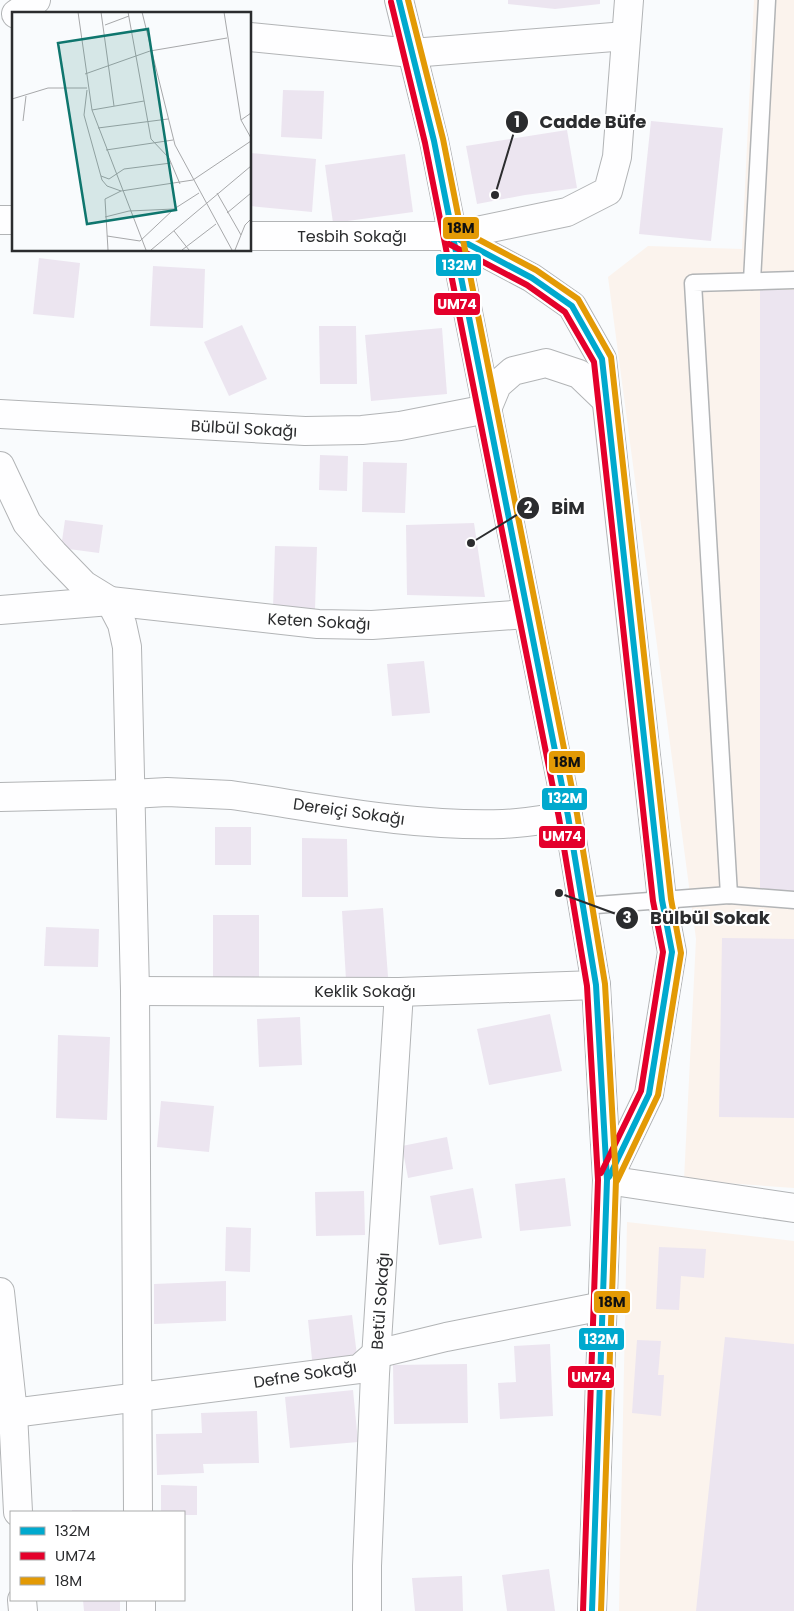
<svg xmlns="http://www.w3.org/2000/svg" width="794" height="1611" font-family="Poppins,sans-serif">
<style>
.industrial{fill:#fbf3ed}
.building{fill:#ece5f0}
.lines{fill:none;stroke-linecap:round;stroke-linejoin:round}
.service-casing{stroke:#b2b4b6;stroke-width:19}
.minor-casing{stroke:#b2b4b6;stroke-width:30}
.tertiary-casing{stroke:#b2b4b6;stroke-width:30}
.service{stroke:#fefeff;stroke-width:16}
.minor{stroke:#fefeff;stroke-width:28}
.tertiary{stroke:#fefeff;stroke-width:28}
.bus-1-casing{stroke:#fff;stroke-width:10}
.bus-2-casing{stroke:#fff;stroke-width:10}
.bus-3-casing{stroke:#fff;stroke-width:10}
.bus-1{stroke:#00a9ce;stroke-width:6}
.bus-2{stroke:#e4002b;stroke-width:6}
.bus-3{stroke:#e39a05;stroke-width:6}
.labels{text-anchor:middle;stroke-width:4;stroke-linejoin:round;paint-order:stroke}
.street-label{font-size:16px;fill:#2b2c2e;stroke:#fff}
.inset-road{fill:none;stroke:#a7a8aa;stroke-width:1}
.view{fill:#0f766e;fill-opacity:0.15;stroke:#0f766e;stroke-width:2.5}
.inset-edge{fill:none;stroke:#2b2c2e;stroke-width:2.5}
.leader{fill:none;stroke:#2b2c2e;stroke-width:2}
.callout-dot{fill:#2b2c2e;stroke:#fff;stroke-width:2}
.mark-label{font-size:15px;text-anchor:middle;font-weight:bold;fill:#fff}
.callout-label{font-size:18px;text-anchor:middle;font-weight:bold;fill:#2b2c2e;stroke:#fff;stroke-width:4;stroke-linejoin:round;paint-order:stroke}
.line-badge{stroke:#fff;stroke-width:2}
.badge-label{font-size:14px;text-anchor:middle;font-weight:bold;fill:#fff}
.pale-badge-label{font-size:14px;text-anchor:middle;font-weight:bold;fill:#111}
</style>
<rect width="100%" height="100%" fill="#f9fbfd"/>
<g class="industrial">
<polygon points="754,0 794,0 794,1188 684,1180 696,939 608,277 648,246 742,249"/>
<polygon points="627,1222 794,1241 794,1611 619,1611"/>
</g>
<g class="building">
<polygon points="508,0 600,0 600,4 555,9 508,4"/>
<polygon points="283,90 324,91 322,139 281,137"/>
<polygon points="651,121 723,128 711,241 639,234"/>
<polygon points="567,130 577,188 525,195 477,204 466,146"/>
<polygon points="250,153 316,159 312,212 250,206"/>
<polygon points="405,154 413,212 333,223 325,165"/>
<polygon points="39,258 80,263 74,318 33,314"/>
<polygon points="153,266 205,269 203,328 150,326"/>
<rect x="760" y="290" width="34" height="604"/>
<polygon points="242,325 267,379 229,396 204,342"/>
<polygon points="319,326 356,326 357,384 320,384"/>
<polygon points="442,328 447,394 371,401 365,335"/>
<polygon points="320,455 348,456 347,491 319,490"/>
<polygon points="363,462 407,463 405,513 362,512"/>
<polygon points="65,520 103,525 99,553 61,548"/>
<polygon points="474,523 485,597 407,595 406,525"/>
<polygon points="275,546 317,547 315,609 273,608"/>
<polygon points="424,661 430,713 392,716 387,664"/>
<rect x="215" y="827" width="36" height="38"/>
<polygon points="302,838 347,839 348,897 302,897"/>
<polygon points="383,908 388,977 346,980 342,911"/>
<rect x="213" y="915" width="46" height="62"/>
<polygon points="46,927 99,929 98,967 44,966"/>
<polygon points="722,938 794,939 794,1118 719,1117"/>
<polygon points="550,1014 562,1071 489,1085 477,1029"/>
<polygon points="300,1017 302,1065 259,1067 257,1019"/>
<polygon points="58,1035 110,1037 107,1120 56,1118"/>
<polygon points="161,1101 214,1106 209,1152 157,1147"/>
<polygon points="447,1137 453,1169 408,1178 402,1146"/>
<polygon points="565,1178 571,1226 520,1231 515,1184"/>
<polygon points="473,1188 482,1238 439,1245 430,1196"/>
<polygon points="364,1191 365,1235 316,1236 315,1192"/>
<polygon points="226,1227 251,1228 250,1272 225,1271"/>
<polygon points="659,1247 706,1249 704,1278 681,1276 679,1310 656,1309"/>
<polygon points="226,1281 226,1321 154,1324 154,1284"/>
<polygon points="352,1315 358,1364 313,1369 308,1320"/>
<polygon points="725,1337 794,1344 794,1611 696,1611"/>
<polygon points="637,1340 661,1341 658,1375 664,1375 661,1416 632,1413"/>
<polygon points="550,1344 553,1416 500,1419 498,1383 516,1382 514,1346"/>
<polygon points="467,1364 468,1423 394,1424 393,1365"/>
<polygon points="353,1390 358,1442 290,1448 285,1397"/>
<polygon points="257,1411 259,1463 203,1464 204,1473 157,1475 156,1434 202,1433 201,1413"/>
<polygon points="161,1485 197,1486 197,1515 184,1515 184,1512 161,1512"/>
<polygon points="72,1510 119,1511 119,1512 72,1512"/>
<polygon points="549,1569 555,1611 507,1611 502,1575"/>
<polygon points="462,1576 463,1611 415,1611 412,1578"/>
<polygon points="83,1600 120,1600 120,1611 84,1611"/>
</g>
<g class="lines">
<g class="service-casing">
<g id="service">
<polyline points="752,281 767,0"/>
<polyline points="729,895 693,283 794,280"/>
<polyline points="583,906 729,895 794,900"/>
</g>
</g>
<g class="minor-casing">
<g id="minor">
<polyline points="16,14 36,0"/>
<polyline points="250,37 412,53 626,36"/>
<polyline points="0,220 14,220"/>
<polyline points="250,236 453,236 567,212 608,191 617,157 629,0"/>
<polyline points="0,414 305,431 362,430 400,426 487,409"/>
<polyline points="0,466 27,523 54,554 84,585 110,601 122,624 127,647 135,991 138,1512"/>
<polyline points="0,610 110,601 318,624 372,625 527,614"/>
<path d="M0,797L131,794L167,792L231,795C321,808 412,827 503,824C525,823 546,819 568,816"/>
<polyline points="135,991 399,992 596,985"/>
<polyline points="607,1180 794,1208"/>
<polyline points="0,1292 13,1413 18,1512"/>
<polyline points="0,1414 13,1413 359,1369 376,1354 446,1337 603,1306"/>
<polyline points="22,1600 23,1611"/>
<polyline points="141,1600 141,1611"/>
<polyline points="367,1611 367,1566 375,1374 399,992"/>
</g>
</g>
<g class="tertiary-casing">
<g id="tertiary">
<polyline points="399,0 434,141 568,816 596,985 607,1180 592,1611"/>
<polyline points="453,236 532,278 572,306 602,359 662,900 672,952 649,1094 608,1179"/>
<polyline points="487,409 497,385 513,371 546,363 579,374 606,400"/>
</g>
</g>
<use href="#service" class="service"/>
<use href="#minor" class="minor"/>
<use href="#tertiary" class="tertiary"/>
<g class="bus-1-casing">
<g id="bus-1">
<polyline points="399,0 434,141 568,816 596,985 607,1180 592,1611"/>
<polyline points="453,236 532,278 572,306 602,359 662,900 672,952 649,1094 609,1177"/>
</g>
</g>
<g class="bus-2-casing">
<g id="bus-2">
<polyline points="391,2 425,143 559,818 587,986 598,1180 583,1611"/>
<polyline points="449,244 527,285 565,312 594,362 653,901 663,952 641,1091 601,1173"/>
</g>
</g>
<g class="bus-3-casing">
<g id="bus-3">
<polyline points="408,0 443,139 577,814 605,984 616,1180 601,1611"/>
<polyline points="457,228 536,270 578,299 611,357 671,899 681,953 658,1095 617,1181"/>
</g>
</g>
<use href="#bus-1" class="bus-1"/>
<use href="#bus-2" class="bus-2"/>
<use href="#bus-3" class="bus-3"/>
</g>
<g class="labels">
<g class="street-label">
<text x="352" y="242">Tesbih Sokağı</text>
<text transform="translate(244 428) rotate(3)" y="6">Bülbül Sokağı</text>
<text transform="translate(319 621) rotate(3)" y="6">Keten Sokağı</text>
<text transform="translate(349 811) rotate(8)" y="6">Dereiçi Sokağı</text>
<text x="365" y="997">Keklik Sokağı</text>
<text transform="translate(380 1301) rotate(-86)" y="6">Betül Sokağı</text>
<text transform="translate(305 1374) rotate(-9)" y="6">Defne Sokağı</text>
</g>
</g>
<g transform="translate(12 12)">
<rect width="239" height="239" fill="#f9fbfd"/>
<path class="inset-road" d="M66,0L80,98L134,238M89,0L102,94M116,0L139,127L157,146L168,172M130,0L163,133L220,238M212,0L229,108M93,13L117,4M73,62L138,39L215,26M75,78L72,103L90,168L95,174L109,179M0,87L36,76H75M80,98L132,89M239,101L229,108L239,126M11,109L14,84M86,116L156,107M94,138L161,128M89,164L97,167L112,157L159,151M205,181L229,223M215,201L239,181M93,205L117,199L162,197M162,219L177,238M95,224L128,229L162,197L187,181M96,238L93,187L109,179L181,168L239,129M139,238L239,154M170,238L204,212M223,238L233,213L239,207"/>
<path class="view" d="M136,17L164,198L75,212L46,31Z"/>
<rect width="239" height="239" class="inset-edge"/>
</g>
<path class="leader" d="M495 195L517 122M471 543L528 508M559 893L627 918"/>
<g class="callout-dot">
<circle cx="495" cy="195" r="5"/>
<circle cx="471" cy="543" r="5"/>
<circle cx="559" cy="893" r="5"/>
<circle cx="517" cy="122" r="12"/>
<circle cx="528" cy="508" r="12"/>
<circle cx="627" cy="918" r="12"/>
</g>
<g class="mark-label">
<text x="517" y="127">1</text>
<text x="528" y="513">2</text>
<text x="627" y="923">3</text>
</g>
<g class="callout-label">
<text x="593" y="128">Cadde Büfe</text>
<text x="568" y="514">BİM</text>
<text x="710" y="924">Bülbül Sokak</text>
</g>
<g class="line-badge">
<rect x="442" y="216" width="38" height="24" rx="5" fill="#e39a05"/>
<rect x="435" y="253" width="47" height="24" rx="5" fill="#00a9ce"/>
<rect x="433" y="292" width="48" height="24" rx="5" fill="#e4002b"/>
<rect x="548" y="750" width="38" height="24" rx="5" fill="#e39a05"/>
<rect x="541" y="787" width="47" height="24" rx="5" fill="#00a9ce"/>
<rect x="538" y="825" width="48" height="24" rx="5" fill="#e4002b"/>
<rect x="593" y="1290" width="38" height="24" rx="5" fill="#e39a05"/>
<rect x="578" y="1327" width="47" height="24" rx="5" fill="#00a9ce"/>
<rect x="567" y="1365" width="48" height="24" rx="5" fill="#e4002b"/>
</g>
<g class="badge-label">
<text x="459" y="270">132M</text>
<text x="457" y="309">UM74</text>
<text x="565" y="803">132M</text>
<text x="562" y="841">UM74</text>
<text x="601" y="1344">132M</text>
<text x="591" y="1382">UM74</text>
</g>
<g class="pale-badge-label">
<text x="461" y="233">18M</text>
<text x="567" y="767">18M</text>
<text x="612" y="1307">18M</text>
</g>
<rect x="10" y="1511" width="175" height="90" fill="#ffffff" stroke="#aaabab"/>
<rect x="20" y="1527" width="25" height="8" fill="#00a9ce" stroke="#aaabab"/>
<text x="55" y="1536" font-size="15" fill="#2b2c2e">132M</text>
<rect x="20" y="1552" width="25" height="8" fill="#e4002b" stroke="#aaabab"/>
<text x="55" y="1561" font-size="15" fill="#2b2c2e">UM74</text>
<rect x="20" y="1577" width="25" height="8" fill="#e39a05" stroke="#aaabab"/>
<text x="55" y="1586" font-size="15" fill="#2b2c2e">18M</text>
</svg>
